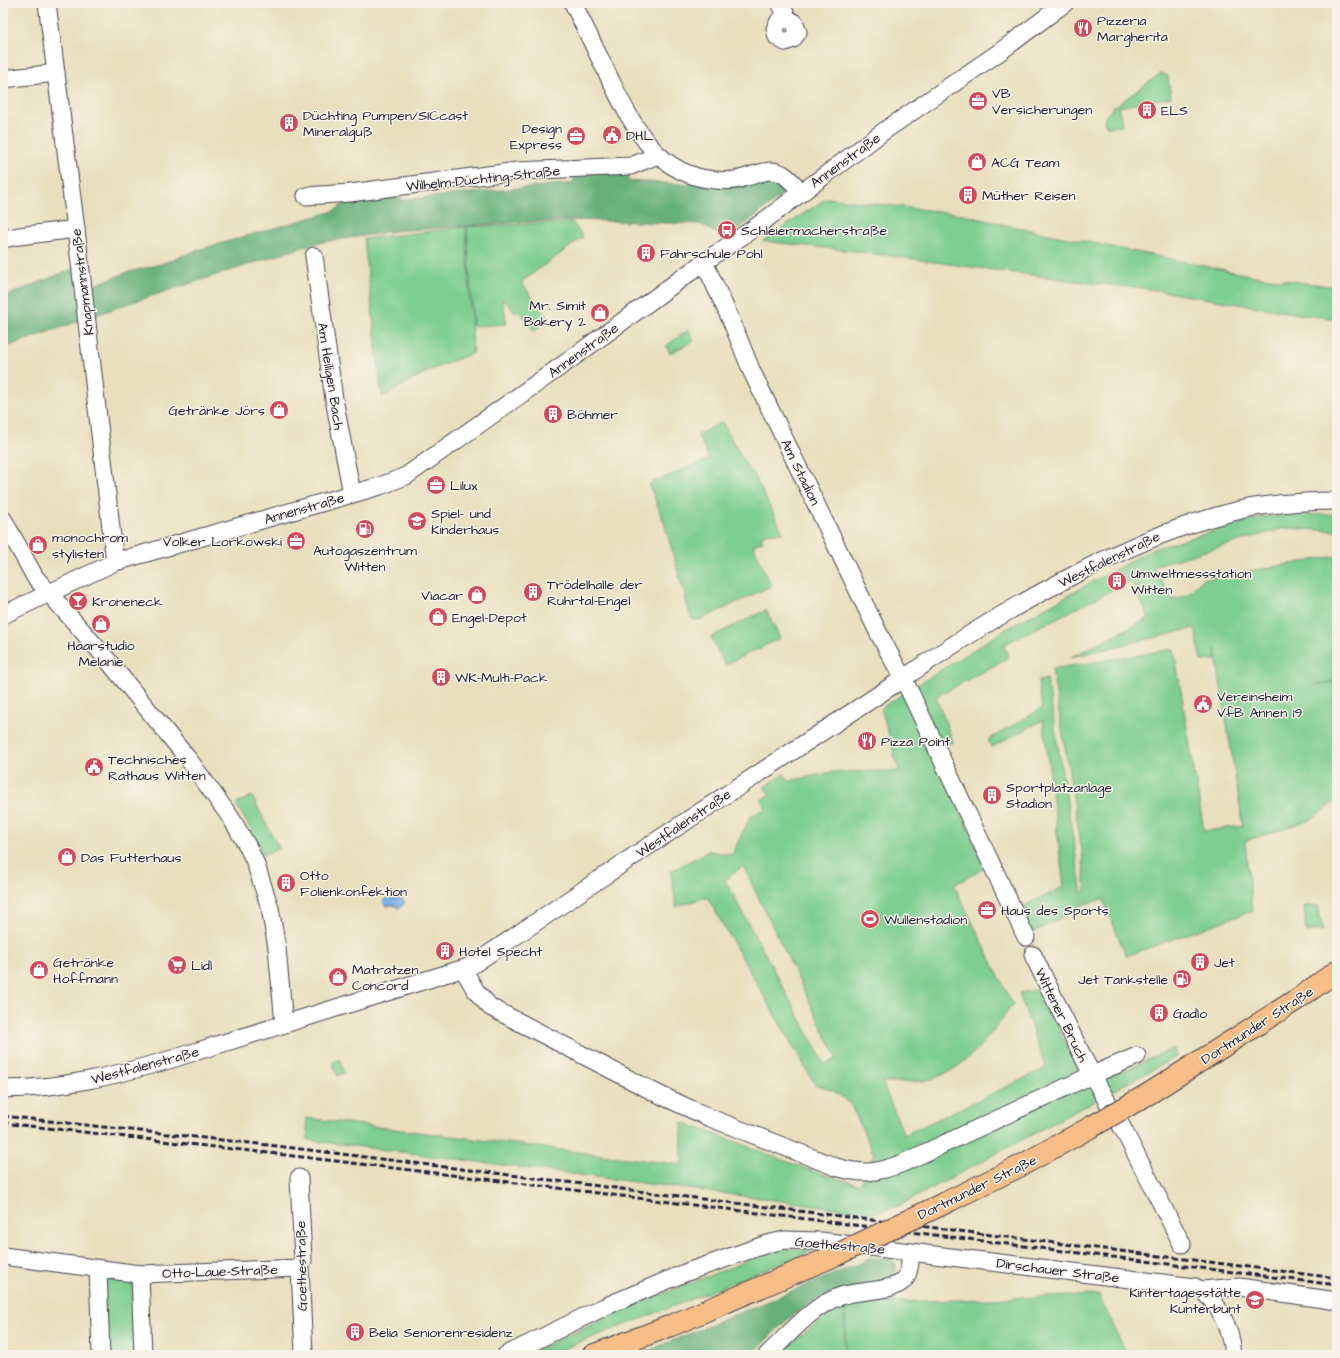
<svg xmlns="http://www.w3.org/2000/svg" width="1340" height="1358" font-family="'Architects Daughter',sans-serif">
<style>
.green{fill:#7dce8f;stroke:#507865;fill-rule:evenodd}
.forest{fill:#66b17a;stroke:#446a5a}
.water{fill:#7cb0ea;stroke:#4f6992}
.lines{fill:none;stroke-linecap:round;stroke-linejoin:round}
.minor-casing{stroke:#403e4e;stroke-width:19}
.major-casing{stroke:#403e4e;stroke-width:23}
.minor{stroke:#fff;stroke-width:17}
.major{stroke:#f7be87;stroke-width:21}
.rail{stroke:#22223b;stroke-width:3;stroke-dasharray:6 3;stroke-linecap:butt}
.major-bridge-casing{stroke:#403e4e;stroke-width:23;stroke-linecap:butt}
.major-bridge{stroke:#f7be87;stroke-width:21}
.labels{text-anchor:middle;stroke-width:3;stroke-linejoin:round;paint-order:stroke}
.poi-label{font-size:14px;fill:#22223b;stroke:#f7f3e8;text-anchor:start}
.street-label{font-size:14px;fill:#22223b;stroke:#f7f3e8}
</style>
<rect width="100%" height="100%" fill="#f7f3e8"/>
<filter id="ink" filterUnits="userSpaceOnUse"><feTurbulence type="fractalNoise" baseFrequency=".025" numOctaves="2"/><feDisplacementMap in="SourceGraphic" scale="8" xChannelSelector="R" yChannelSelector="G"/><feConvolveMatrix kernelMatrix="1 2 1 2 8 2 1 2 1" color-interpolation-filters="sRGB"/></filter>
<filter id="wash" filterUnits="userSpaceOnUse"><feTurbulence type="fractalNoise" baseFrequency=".012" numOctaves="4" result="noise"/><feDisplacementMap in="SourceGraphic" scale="16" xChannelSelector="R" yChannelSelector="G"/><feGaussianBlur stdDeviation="0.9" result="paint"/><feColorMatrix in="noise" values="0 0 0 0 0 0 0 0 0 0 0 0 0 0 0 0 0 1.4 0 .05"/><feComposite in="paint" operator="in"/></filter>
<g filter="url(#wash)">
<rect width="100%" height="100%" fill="#e9dfbc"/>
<g class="green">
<polygon points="1161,73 1168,76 1171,97 1119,107 1122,126 1108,127 1104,123 1105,117 1113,108"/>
<polygon points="827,198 960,214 1024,229 1254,276 1337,287 1337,319 1299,314 1143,288 1098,284 853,251 763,241"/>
<polygon points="572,222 583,237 521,282 549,320 534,331 520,311 516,313 502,298 507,324 473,326 467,227"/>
<polygon points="466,227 473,353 428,371 382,397 364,239"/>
<polygon points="688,330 694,341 670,353 666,346"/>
<polygon points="722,422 750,472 752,471 783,533 768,533 761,536 763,541 753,545 771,586 702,619 695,620 691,618 664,522 649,484 709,459 698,435"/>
<path d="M1337,514V531L1285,528L1153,566L1172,600L1187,595L1203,579L1337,556V681L1314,685L1337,681V800L1310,820L1245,841L1252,911L1126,956L1103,899L1084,904L1026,937L1013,911L1064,887L1043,720L992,747L988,740L1042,708L1038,681L1047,679L1082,893L1086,892L1082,851L1052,669L1174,649L1204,831L1243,826L1215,649L1216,660L1201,661L1195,628L1071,657L1149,618L1131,581L1003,645L1009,657L936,697L953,742L932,750L986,867L954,885L1013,1005C986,1038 967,1072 923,1081C910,1083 895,1082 882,1082L904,1135L1046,1068L1019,993L1041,989L1086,1087L1174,1048L1176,1057L899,1206L875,1213L308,1140L306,1118L682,1165V1122C726,1138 769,1155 812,1171C828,1176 844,1179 860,1185L874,1154L850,1103L832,1090L816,1086L707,897L676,907L671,871L709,851L732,855L750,817L766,808L761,800L770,795L764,787L784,774L789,781L833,772L899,771L881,708L1008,628L1153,549L1262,517ZM743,866L837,1058L825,1065L725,880Z"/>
<polygon points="766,610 780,638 725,665 711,637"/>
<polygon points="252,796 279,848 264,856 252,831 236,804"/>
<polygon points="1304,906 1318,906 1323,930 1306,932"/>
<polygon points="340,1059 344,1073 337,1076 333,1062"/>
<polygon points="783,1249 814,1250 656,1313 546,1355 526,1355 628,1308 759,1256"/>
<polygon points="132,1278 140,1355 105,1355 103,1284 107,1279"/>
<polygon points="1099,1295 1127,1355 845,1355 845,1304"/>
<polygon points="845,1303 845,1355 779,1355 799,1337"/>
</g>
<g class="forest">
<polygon points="626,173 629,181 680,184 738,184 767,178 790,189 726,239 701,224 577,220 522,222 395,231 316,243 130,303 3,348 3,297 75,268 77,292 128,272 161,264 201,249 334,211 350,199 399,193 401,200 573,183 574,174"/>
<path d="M872,1258L890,1259L896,1264V1272C878,1288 845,1288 823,1297C796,1307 772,1335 751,1355H638Z"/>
</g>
<path class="water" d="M388,897L394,899C399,897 404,897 404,904L399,908L393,905L388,906H385L383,901Z"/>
</g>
<g filter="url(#ink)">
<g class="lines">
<g class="minor-casing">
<g id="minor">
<polyline points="47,3 76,229 115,562"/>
<path d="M573,3C585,28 597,52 609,77C632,124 656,176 716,180C725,181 735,181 743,178C757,175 769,166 784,175C790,179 796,186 801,192"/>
<polyline points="780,3 788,19 795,23 798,32 793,39 785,42 777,37 775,29 779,21 788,19"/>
<polyline points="3,79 56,73"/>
<polyline points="306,196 350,193 517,171 631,166 658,155"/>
<polyline points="3,239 19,236 76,229"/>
<polyline points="314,256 334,399 352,494"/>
<polyline points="704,262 731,320 752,372 878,632 910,692 1026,937"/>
<polyline points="3,519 35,577 105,657 189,760 231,818 248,847 255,862 270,908 277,948 284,1024"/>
<polyline points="3,615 115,562 352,494 380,486 406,476 571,359 704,262 757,226 884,131 1001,51 1065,3"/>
<polyline points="1033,955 1092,1075 1137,1056"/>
<path d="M463,969L476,991L490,1007L658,1094L708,1117L836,1167C864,1175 877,1173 903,1163L1092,1075L1123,1129L1182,1244"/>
<path d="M3,1089C61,1089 117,1075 172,1059L471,966L656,841L904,678C957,641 1014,606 1072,576C1118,552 1164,531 1214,517C1228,513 1242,509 1255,507C1282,503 1310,501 1337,501"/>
<polyline points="299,1178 303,1260 300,1268 304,1355"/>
<polyline points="3,1256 140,1274 300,1268"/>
<polyline points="98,1269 101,1355"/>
<polyline points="140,1274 143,1355"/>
<polyline points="1201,1290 1239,1287 1337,1301"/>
<path d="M506,1355L604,1307L687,1272L767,1244L784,1240L821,1241L1195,1287C1219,1298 1231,1331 1233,1355"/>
<path d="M767,1355C790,1334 811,1306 841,1296C857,1290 892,1292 903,1281C910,1275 910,1260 911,1252"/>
</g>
</g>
<g class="major-casing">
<g id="major">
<polyline points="1150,1093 1299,998 1337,971"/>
<polyline points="949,1201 1020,1166 1093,1126"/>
<polyline points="593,1355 670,1326 836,1255"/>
</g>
</g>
<use href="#minor" class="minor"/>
<use href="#major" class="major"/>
<g class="rail">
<polyline points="3,1116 277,1146 1337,1278"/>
<polyline points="3,1123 277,1154 477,1178 1337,1285"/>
</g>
<g class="major-bridge-casing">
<g id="major-bridge">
<polyline points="1093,1126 1150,1093"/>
<polyline points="836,1255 949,1201"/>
</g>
</g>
<use href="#major-bridge" class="major-bridge"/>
</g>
</g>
<defs>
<g id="restaurant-disc" transform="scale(1)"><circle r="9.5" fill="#d1495b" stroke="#f7f3e8"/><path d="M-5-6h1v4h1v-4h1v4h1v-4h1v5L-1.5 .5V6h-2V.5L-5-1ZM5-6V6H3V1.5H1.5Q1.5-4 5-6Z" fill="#fff"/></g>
<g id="office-disc" transform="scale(1)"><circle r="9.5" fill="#d1495b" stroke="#f7f3e8"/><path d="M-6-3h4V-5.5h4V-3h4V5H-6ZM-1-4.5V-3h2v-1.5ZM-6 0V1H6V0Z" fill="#fff"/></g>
<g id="building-disc" transform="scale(1)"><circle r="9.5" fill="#d1495b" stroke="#f7f3e8"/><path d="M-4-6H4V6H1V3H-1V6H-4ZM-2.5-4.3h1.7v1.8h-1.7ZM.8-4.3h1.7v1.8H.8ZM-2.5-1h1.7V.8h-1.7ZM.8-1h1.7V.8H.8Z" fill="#fff"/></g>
<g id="civic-disc" transform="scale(1)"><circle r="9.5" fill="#d1495b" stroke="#f7f3e8"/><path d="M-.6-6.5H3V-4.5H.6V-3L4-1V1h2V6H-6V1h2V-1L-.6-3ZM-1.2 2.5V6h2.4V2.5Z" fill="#fff"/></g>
<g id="shop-disc" transform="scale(1)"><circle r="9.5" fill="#d1495b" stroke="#f7f3e8"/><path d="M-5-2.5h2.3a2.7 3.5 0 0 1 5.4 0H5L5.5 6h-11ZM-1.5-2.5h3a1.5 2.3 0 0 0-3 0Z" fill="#fff"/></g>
<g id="bus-disc" transform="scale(1)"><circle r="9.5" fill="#d1495b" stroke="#f7f3e8"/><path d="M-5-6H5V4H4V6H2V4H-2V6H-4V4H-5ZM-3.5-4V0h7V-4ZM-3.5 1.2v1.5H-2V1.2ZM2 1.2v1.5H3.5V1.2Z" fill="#fff"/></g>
<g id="school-disc" transform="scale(1)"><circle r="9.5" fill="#d1495b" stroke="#f7f3e8"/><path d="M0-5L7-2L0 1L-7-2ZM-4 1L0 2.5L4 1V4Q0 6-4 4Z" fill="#fff"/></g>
<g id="fuel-disc" transform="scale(1)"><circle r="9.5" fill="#d1495b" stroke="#f7f3e8"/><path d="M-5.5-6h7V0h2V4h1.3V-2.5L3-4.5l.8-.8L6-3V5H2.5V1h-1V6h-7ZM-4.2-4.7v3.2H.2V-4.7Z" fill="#fff"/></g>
<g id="bar-disc" transform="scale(1)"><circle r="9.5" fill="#d1495b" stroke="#f7f3e8"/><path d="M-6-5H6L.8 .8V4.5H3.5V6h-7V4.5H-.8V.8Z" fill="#fff"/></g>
<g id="stadium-disc" transform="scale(1)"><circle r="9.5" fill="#d1495b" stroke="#f7f3e8"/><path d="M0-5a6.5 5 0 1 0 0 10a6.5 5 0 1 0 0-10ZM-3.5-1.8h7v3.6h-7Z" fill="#fff"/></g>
<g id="supermarket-disc" transform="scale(1)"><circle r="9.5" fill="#d1495b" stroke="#f7f3e8"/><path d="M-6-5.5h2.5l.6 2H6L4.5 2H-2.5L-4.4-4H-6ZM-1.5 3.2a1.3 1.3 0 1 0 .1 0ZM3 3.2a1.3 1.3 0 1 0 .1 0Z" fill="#fff"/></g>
</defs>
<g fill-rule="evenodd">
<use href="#restaurant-disc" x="1083" y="28"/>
<use href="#office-disc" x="978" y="101"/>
<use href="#building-disc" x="1147" y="110"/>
<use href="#building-disc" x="289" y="123"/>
<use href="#civic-disc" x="612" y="135"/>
<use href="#office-disc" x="576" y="136"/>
<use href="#shop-disc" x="977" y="162"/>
<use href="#building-disc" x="968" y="195"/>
<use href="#bus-disc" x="727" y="230"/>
<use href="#building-disc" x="646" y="253"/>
<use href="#shop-disc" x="600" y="313"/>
<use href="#shop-disc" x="279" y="410"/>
<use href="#building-disc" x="553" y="414"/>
<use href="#office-disc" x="436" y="485"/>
<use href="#school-disc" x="417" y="521"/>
<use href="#fuel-disc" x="365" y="529"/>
<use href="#office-disc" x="296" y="541"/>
<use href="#shop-disc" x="38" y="545"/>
<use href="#building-disc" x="1117" y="581"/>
<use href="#building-disc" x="533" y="592"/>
<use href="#shop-disc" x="477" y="595"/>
<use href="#bar-disc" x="78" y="601"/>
<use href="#shop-disc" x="438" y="617"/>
<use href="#shop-disc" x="101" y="624"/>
<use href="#building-disc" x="441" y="677"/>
<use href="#civic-disc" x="1203" y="704"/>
<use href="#restaurant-disc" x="867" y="741"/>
<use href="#civic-disc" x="94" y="767"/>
<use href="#building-disc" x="992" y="795"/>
<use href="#shop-disc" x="67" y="857"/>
<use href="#building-disc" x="286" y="883"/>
<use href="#office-disc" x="987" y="910"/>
<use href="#stadium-disc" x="870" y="919"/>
<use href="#building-disc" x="445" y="951"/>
<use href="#building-disc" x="1200" y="962"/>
<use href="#supermarket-disc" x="177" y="965"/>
<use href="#shop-disc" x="39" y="970"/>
<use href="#shop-disc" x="338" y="977"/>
<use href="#fuel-disc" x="1182" y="979"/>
<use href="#building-disc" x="1159" y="1013"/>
<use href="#school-disc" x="1255" y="1300"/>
<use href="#building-disc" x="355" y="1332"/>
</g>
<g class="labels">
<g class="poi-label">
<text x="1097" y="25">Pizzeria<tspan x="1097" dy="16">Margherita</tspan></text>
<text x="992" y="98">VB<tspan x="992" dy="16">Versicherungen</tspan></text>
<text x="1161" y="115">ELS</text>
<text x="303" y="120">Düchting Pumpen/SICcast<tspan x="303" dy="16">Mineralguß</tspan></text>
<text x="562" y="133" text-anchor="end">Design<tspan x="562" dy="16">Express</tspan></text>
<text x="626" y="140">DHL</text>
<text x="991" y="167">ACG Team</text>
<text x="982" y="200">Müther Reisen</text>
<text x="741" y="235">Schleiermacherstraße</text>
<text x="660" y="258">Fahrschule Pohl</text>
<text x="586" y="310" text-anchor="end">Mr. Simit<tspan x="586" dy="16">Bakery 2</tspan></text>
<text x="265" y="415" text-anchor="end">Getränke Jörs</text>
<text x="567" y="419">Böhmer</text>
<text x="450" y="490">Lilux</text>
<text x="431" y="518">Spiel- und<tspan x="431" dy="16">Kinderhaus</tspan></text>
<text x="52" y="542">monochrom<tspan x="52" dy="16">stylisten</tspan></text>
<text x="282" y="546" text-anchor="end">Volker Lorkowski</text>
<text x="365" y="555" text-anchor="middle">Autogaszentrum<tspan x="365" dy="16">Witten</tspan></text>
<text x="1131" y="578">Umweltmessstation<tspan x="1131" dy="16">Witten</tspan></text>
<text x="547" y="589">Trödelhalle der<tspan x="547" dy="16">Ruhrtal-Engel</tspan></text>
<text x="463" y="600" text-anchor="end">Viacar</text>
<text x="92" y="606">Kroneneck</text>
<text x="452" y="622">Engel-Depot</text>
<text x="101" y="650" text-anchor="middle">Haarstudio<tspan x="101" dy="16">Melanie</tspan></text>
<text x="455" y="682">WK-Multi-Pack</text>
<text x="1217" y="701">Vereinsheim<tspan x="1217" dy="16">VfB Annen 19</tspan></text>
<text x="881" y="746">Pizza Point</text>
<text x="108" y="764">Technisches<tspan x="108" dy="16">Rathaus Witten</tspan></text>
<text x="1006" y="792">Sportplatzanlage<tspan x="1006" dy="16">Stadion</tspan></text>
<text x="81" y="862">Das Futterhaus</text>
<text x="300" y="880">Otto<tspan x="300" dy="16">Folienkonfektion</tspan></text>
<text x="1001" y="915">Haus des Sports</text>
<text x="884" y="924">Wullenstadion</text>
<text x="459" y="956">Hotel Specht</text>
<text x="53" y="967">Getränke<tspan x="53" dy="16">Hoffmann</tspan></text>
<text x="1214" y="967">Jet</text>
<text x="191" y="970">Lidl</text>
<text x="352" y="974">Matratzen<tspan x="352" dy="16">Concord</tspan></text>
<text x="1168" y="984" text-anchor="end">Jet Tankstelle</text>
<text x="1173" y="1018">Gadlo</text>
<text x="1241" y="1297" text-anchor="end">Kintertagesstätte<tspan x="1241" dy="16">Kunterbunt</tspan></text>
<text x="369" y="1337">Belia Seniorenresidenz</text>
</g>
<g class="street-label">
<text transform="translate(845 160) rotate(-36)" y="5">Annenstraße</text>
<text transform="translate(483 178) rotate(-6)" y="5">Wilhelm-Düchting-Straße</text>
<text transform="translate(82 282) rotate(-97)" y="5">Knapmannstraße</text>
<text transform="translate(583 350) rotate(-36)" y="5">Annenstraße</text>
<text transform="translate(331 376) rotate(81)" y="5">Am Heiligen Bach</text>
<text transform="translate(801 472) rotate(64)" y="5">Am Stadion</text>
<text transform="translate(304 508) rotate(-16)" y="5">Annenstraße</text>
<text transform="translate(1109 559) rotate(-26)" y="5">Westfalenstraße</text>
<text transform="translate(683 823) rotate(-34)" y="5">Westfalenstraße</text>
<text transform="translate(1062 1015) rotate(64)" y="5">Wittener Bruch</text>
<text transform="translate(1257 1025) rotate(-33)" y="5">Dortmunder Straße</text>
<text transform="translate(145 1065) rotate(-15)" y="5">Westfalenstraße</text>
<text transform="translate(977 1187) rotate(-26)" y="5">Dortmunder Straße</text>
<text transform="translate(840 1245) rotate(5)" y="5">Goethestraße</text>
<text transform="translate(301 1266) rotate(-91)" y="5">Goethestraße</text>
<text transform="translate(1058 1270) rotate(7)" y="5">Dirschauer Straße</text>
<text transform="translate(220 1271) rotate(-2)" y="5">Otto-Laue-Straße</text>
</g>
</g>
<rect width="1340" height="1358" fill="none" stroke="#f7f3e8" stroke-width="16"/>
</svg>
